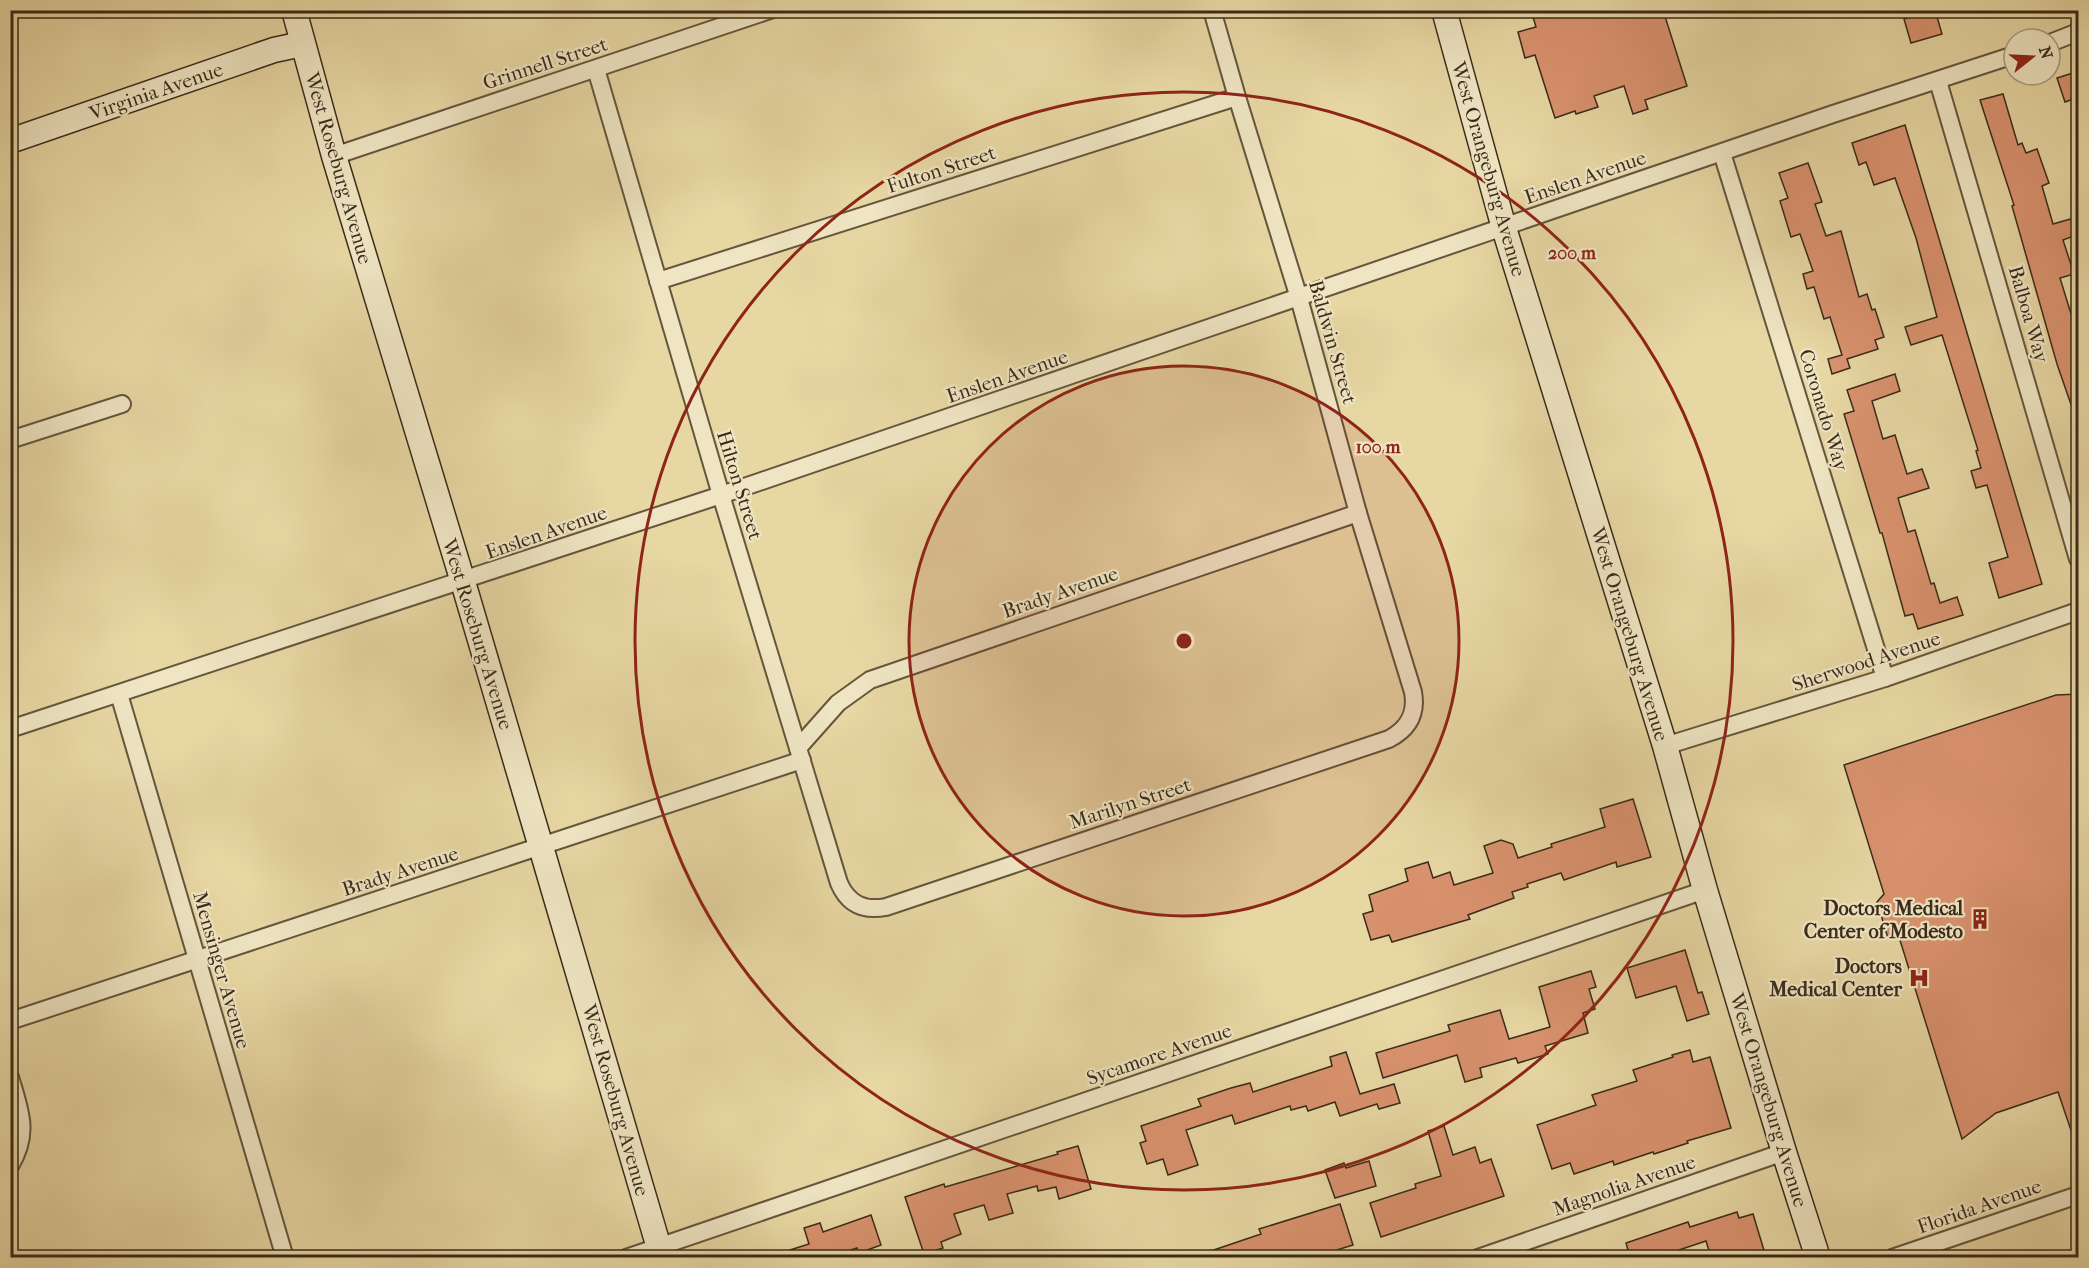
<svg xmlns="http://www.w3.org/2000/svg" width="2089" height="1268" font-family="'IM FELL French Canon',serif">
<style>
.building{fill:#d9926e;stroke:#3a2b1b;stroke-width:1.5}
.lines{fill:none;stroke-linecap:round;stroke-linejoin:round}
.street-casing{stroke:#65563d;stroke-width:20}
.secondary-casing{stroke:#3a2b1b;stroke-width:27}
.street{stroke:#efe5c3;stroke-width:16}
.secondary{stroke:#efe5c3;stroke-width:24}
.ring{fill:none;stroke:#8f2418;stroke-width:3}
.labels{text-anchor:middle;stroke-width:4.5;stroke-linejoin:round;paint-order:stroke}
.street-label{font-size:20px;fill:#3a2b1b;stroke:#efe5c3}
.poi-label{font-size:20px;font-weight:bold;fill:#3a2b1b;stroke:#efe5c3;text-anchor:end}
.centre{fill:#8f2418;stroke:#efe5c3;stroke-width:3}
.ring-label{font-size:18px;text-anchor:middle;font-weight:bold;fill:#8f2418;stroke:#efe5c3;stroke-width:4.5;stroke-linejoin:round;paint-order:stroke}
</style>
<rect width="100%" height="100%" fill="#e7d7a3"/>
<filter id="stains"><feTurbulence type="fractalNoise" baseFrequency=".00333" numOctaves="4"/><feColorMatrix values="0 0 0 0 .2 0 0 0 0 .09 0 0 0 0 .02 0 0 0 .5 -.17"/></filter>
<radialGradient id="worn" r=".72"><stop offset=".6" stop-color="#630" stop-opacity="0"/><stop offset="1" stop-color="#630" stop-opacity=".3"/></radialGradient>
<g class="building">
<polygon points="1531,10 1663,10 1687,86 1645,100 1648,109 1633,114 1624,86 1594,96 1598,107 1576,114 1575,111 1555,118 1535,55 1525,58 1518,32 1536,27"/>
<polygon points="1935,10 1942,34 1911,43 1904,19"/>
<polygon points="2079,71 2079,97 2065,102 2057,78"/>
<polygon points="2003,94 2018,145 2022,143 2026,153 2037,149 2049,183 2042,186 2053,224 2074,218 2079,234 2063,240 2074,274 2060,278 2072,317 2079,315 2079,419 2076,419 2057,364 2012,206 2014,205 1980,100"/>
<polygon points="1905,125 2042,584 1999,598 1989,563 2008,557 1987,485 1976,488 1971,471 1981,468 1976,451 1978,450 1942,335 1911,345 1905,327 1937,317 1916,238 1895,178 1874,185 1866,162 1859,165 1852,143"/>
<polygon points="1808,163 1822,202 1815,204 1826,236 1841,231 1859,297 1867,294 1872,310 1875,309 1884,337 1875,340 1878,349 1847,359 1850,368 1832,374 1828,359 1842,355 1830,317 1824,319 1814,287 1807,289 1803,274 1813,271 1800,234 1791,237 1780,201 1788,198 1779,173"/>
<polygon points="1895,374 1900,391 1872,401 1883,439 1895,435 1907,474 1922,469 1929,488 1898,498 1908,532 1915,530 1931,584 1934,583 1940,603 1957,597 1963,615 1918,629 1913,614 1905,616 1882,533 1880,533 1844,414 1854,411 1847,390"/>
<polygon points="2079,694 2079,1145 2076,1145 2058,1092 1996,1113 1962,1139 1899,937 1888,938 1877,902 1884,894 1844,765 2056,695"/>
<polygon points="1633,799 1651,857 1617,867 1616,862 1564,880 1561,873 1527,884 1528,887 1512,892 1514,898 1468,915 1470,919 1392,942 1389,935 1371,940 1363,914 1373,911 1369,895 1408,881 1405,869 1428,862 1433,878 1450,872 1454,885 1493,873 1484,846 1501,840 1513,844 1518,858 1552,847 1551,844 1605,827 1600,809"/>
<polygon points="1685,950 1698,993 1702,992 1709,1014 1687,1021 1676,986 1636,998 1627,968"/>
<polygon points="1591,971 1596,987 1589,989 1595,1009 1583,1013 1588,1033 1545,1046 1548,1054 1518,1063 1516,1058 1480,1068 1482,1077 1465,1082 1457,1055 1383,1078 1376,1053 1450,1031 1448,1025 1500,1010 1509,1039 1550,1027 1539,987"/>
<polygon points="1690,1050 1693,1062 1710,1057 1731,1128 1687,1141 1688,1143 1654,1154 1653,1152 1614,1165 1613,1161 1574,1174 1570,1163 1552,1169 1537,1125 1596,1105 1592,1095 1637,1081 1633,1070 1673,1057 1672,1055"/>
<polygon points="1346,1052 1360,1094 1394,1084 1400,1103 1379,1109 1377,1104 1340,1116 1335,1102 1308,1111 1306,1106 1291,1110 1290,1106 1235,1124 1232,1115 1186,1130 1198,1165 1168,1175 1163,1159 1147,1164 1140,1143 1146,1141 1141,1126 1201,1106 1198,1099 1231,1088 1250,1083 1253,1092 1332,1066 1330,1057"/>
<polygon points="1444,1126 1453,1155 1475,1147 1480,1163 1491,1159 1504,1196 1381,1237 1370,1203 1416,1188 1415,1184 1441,1176 1428,1131"/>
<polygon points="1078,1146 1091,1189 1059,1199 1056,1187 1038,1191 1037,1186 1007,1194 1013,1213 989,1220 984,1205 954,1214 961,1234 941,1242 943,1248 924,1254 905,1197 944,1184 945,1187 1058,1154 1057,1152"/>
<polygon points="1369,1161 1376,1186 1335,1198 1325,1170 1344,1163 1346,1168"/>
<polygon points="1340,1204 1353,1245 1314,1257 1200,1257 1199,1255 1261,1234 1259,1229"/>
<polygon points="1737,1212 1739,1218 1753,1214 1766,1257 1711,1257 1706,1241 1658,1257 1630,1257 1626,1243 1688,1222 1690,1227"/>
<polygon points="871,1215 881,1245 859,1253 857,1248 829,1257 778,1257 777,1254 809,1244 804,1228 820,1223 823,1232"/>
</g>
<g class="lines">
<g class="street-casing">
<g id="street">
<polyline points="2050,43 2078,32"/>
<path d="M596,69L721,495L839,883C848,904 864,911 886,907L1389,739C1408,729 1417,714 1413,692L1358,513L1299,298L1237,97L1212,10"/>
<polyline points="1938,81 2078,559"/>
<polyline points="1722,153 1885,678"/>
<polyline points="334,156 770,10"/>
<polyline points="658,281 1237,97"/>
<polyline points="10,440 122,404"/>
<polyline points="119,694 285,1258"/>
<polyline points="10,729 721,495 1833,114 2014,55"/>
<polyline points="1665,746 1885,678 2078,611"/>
<polyline points="798,748 838,703 870,680 1358,513"/>
<polyline points="10,1021 802,760"/>
<path d="M10,1077C20,1111 30,1133 10,1166"/>
<polyline points="626,1258 1705,890"/>
<polyline points="1478,1258 1784,1152"/>
<polyline points="1892,1258 2078,1195"/>
</g>
</g>
<g class="secondary-casing">
<g id="secondary">
<polyline points="294,10 334,156 463,582 662,1258"/>
<polyline points="1444,10 1504,228 1665,746 1705,890 1784,1152 1818,1258"/>
<polyline points="10,141 274,50 302,44"/>
</g>
</g>
<use href="#street" class="street"/>
<use href="#secondary" class="secondary"/>
</g>
<circle cx="1184" cy="641" r="275" fill="#8f2418" fill-opacity=".12"/>
<g class="ring">
<circle cx="1184" cy="641" r="275"/>
<circle cx="1184" cy="641" r="549"/>
</g>
<defs>
<g id="building-bare" transform="scale(1.62)"><path d="M-4-6H4V6H1V3H-1V6H-4ZM-2.5-4.3h1.7v1.8h-1.7ZM.8-4.3h1.7v1.8H.8ZM-2.5-1h1.7V.8h-1.7ZM.8-1h1.7V.8H.8Z" fill="#8f2418" stroke="#efe5c3" stroke-width="2.5" paint-order="stroke"/></g>
<g id="hospital-bare" transform="scale(1.62)"><path d="M-5-5h3v3.5h4V-5h3V5h-3V1.5h-4V5h-3Z" fill="#8f2418" stroke="#efe5c3" stroke-width="2.5" paint-order="stroke"/></g>
</defs>
<g fill-rule="evenodd">
<use href="#building-bare" x="1980" y="919"/>
<use href="#hospital-bare" x="1919" y="978"/>
</g>
<g class="labels">
<g class="street-label">
<text transform="translate(545 63) rotate(-18)" y="7">Grinnell Street</text>
<text transform="translate(156 91) rotate(-19)" y="7">Virginia Avenue</text>
<text transform="translate(339 168) rotate(74)" y="7">West Roseburg Avenue</text>
<text transform="translate(941 169) rotate(-18)" y="7">Fulton Street</text>
<text transform="translate(1489 169) rotate(74)" y="7">West Orangeburg Avenue</text>
<text transform="translate(1585 177) rotate(-19)" y="7">Enslen Avenue</text>
<text transform="translate(2029 314) rotate(74)" y="7">Balboa Way</text>
<text transform="translate(1333 342) rotate(74)" y="7">Baldwin Street</text>
<text transform="translate(1007 376) rotate(-19)" y="7">Enslen Avenue</text>
<text transform="translate(1824 410) rotate(73)" y="7">Coronado Way</text>
<text transform="translate(740 485) rotate(73)" y="7">Hilton Street</text>
<text transform="translate(546 532) rotate(-19)" y="7">Enslen Avenue</text>
<text transform="translate(1060 592) rotate(-19)" y="7">Brady Avenue</text>
<text transform="translate(478 634) rotate(73)" y="7">West Roseburg Avenue</text>
<text transform="translate(1630 634) rotate(73)" y="7">West Orangeburg Avenue</text>
<text transform="translate(1866 661) rotate(-18)" y="7">Sherwood Avenue</text>
<text transform="translate(1130 803) rotate(-18)" y="7">Marilyn Street</text>
<text transform="translate(400 871) rotate(-18)" y="7">Brady Avenue</text>
<text transform="translate(222 970) rotate(74)" y="7">Mensinger Avenue</text>
<text transform="translate(1159 1054) rotate(-19)" y="7">Sycamore Avenue</text>
<text transform="translate(616 1100) rotate(74)" y="7">West Roseburg Avenue</text>
<text transform="translate(1769 1100) rotate(73)" y="7">West Orangeburg Avenue</text>
<text transform="translate(1624 1185) rotate(-19)" y="7">Magnolia Avenue</text>
<text transform="translate(1979 1206) rotate(-19)" y="7">Florida Avenue</text>
</g>
<g class="poi-label">
<text x="1963" y="915">Doctors Medical<tspan x="1963" dy="23">Center of Modesto</tspan></text>
<text x="1902" y="973">Doctors<tspan x="1902" dy="23">Medical Center</tspan></text>
</g>
</g>
<circle cx="1184" cy="641" r="9" class="centre"/>
<g class="ring-label">
<text x="1572" y="259">200 m</text>
<text x="1378" y="453">100 m</text>
</g>
<rect width="2089" height="1268" fill="none" stroke="#e7d7a3" stroke-width="36"/>
<rect x="12" y="12" width="2065" height="1244" fill="none" stroke="#3a2b1b" stroke-width="3"/>
<rect x="18" y="18" width="2053" height="1232" fill="none" stroke="#3a2b1b" stroke-width="1.5"/>
<g transform="translate(2032 57) rotate(72)"><circle r="28" fill="#efe5c3" stroke="#a79b80" stroke-width="1.5"/>
<path d="M0-4.5L10 22L0 15L-10 22Z" fill="#8f2418"/>
<text y="-9" font-size="16" font-weight="bold" text-anchor="middle" fill="#3a2b1b">N</text>
</g>
<rect width="100%" height="100%" filter="url(#stains)"/>
<rect width="100%" height="100%" fill="url(#worn)"/>
</svg>
